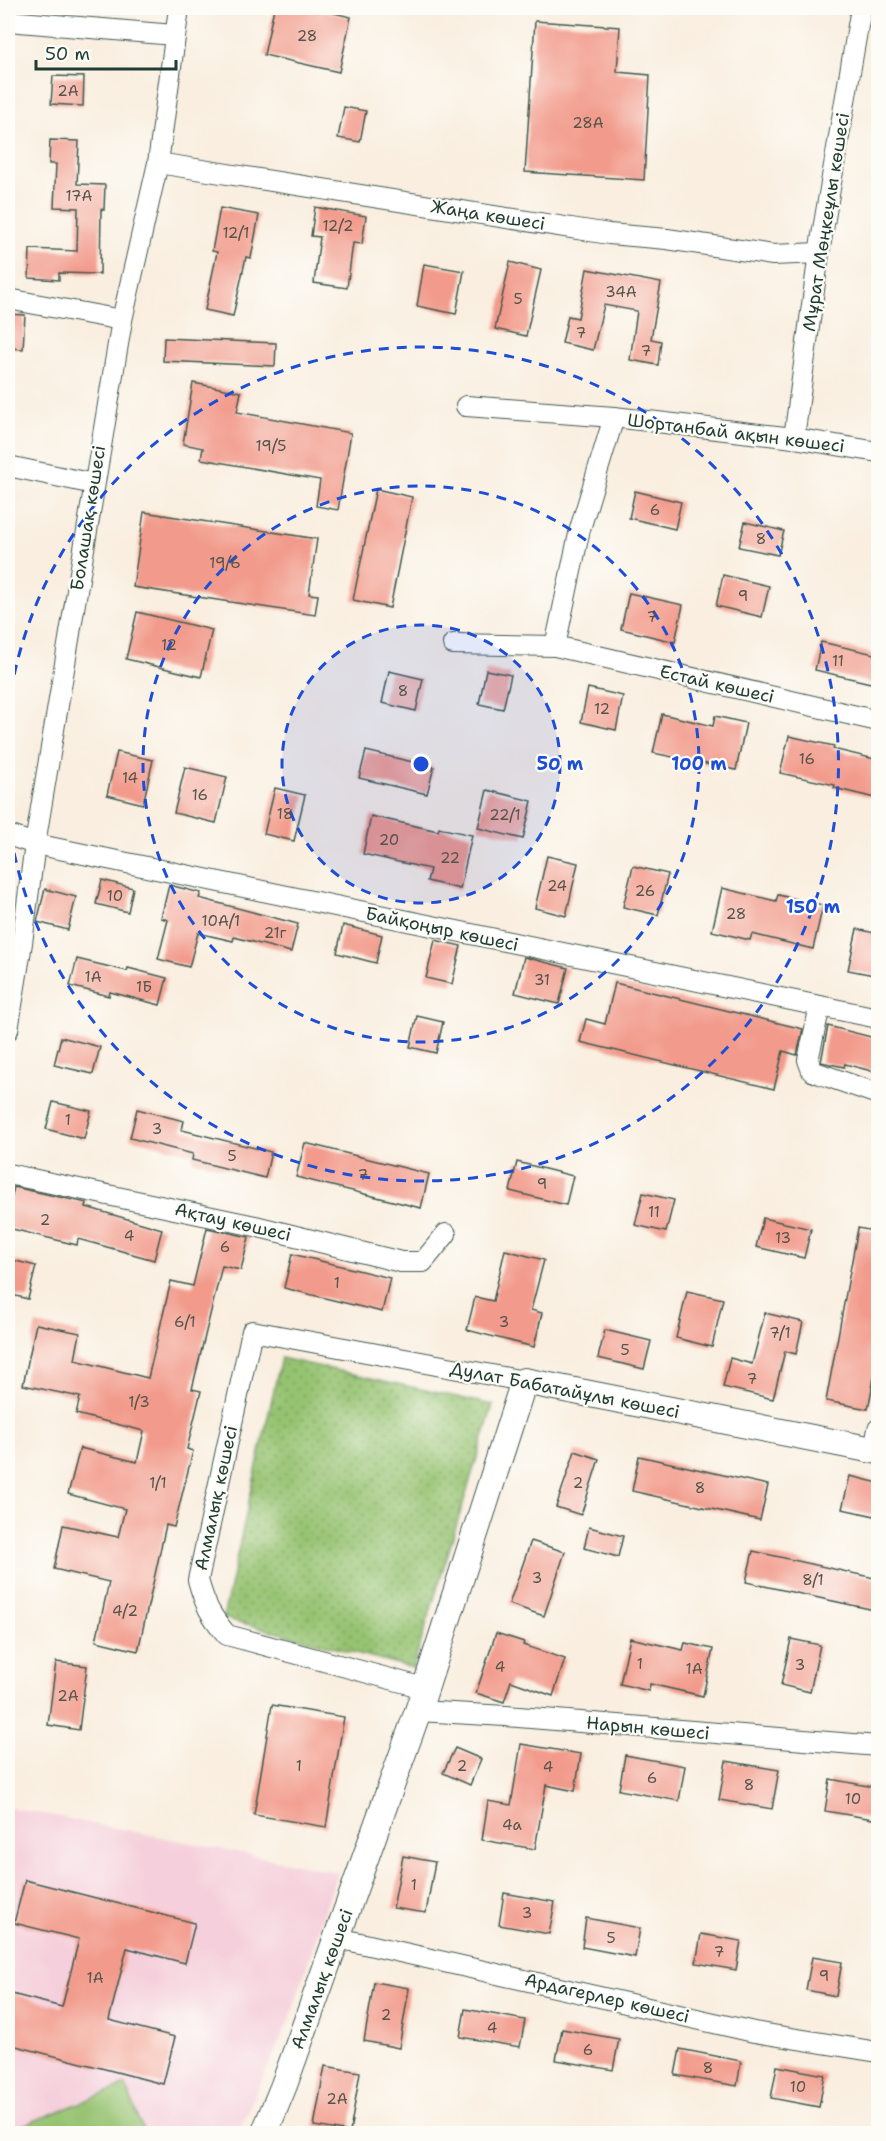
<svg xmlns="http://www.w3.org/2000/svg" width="886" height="2141" font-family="'Shantell Sans',sans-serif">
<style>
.built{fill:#f5cfdb}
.park{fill:url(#park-dots);stroke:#5a8052;stroke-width:1.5}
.pitch{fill:#96c371;stroke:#5a8052;stroke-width:1.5}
.building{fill:#f29b8c}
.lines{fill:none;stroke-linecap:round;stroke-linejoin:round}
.minor-casing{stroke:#40584e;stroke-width:22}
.tertiary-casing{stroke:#40584e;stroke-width:28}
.minor{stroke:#fff;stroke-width:20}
.tertiary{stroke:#fff;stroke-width:26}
.ring{fill:none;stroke:#1d4ed8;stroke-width:3;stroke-dasharray:10 8}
.labels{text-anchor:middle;stroke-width:4.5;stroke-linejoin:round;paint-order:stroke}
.number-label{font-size:15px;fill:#54544a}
.street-label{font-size:18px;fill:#1f3d34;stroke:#fdfcf7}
.centre{fill:#1d4ed8;stroke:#fdfcf7;stroke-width:3}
.ring-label{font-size:18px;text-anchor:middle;font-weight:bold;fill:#1d4ed8;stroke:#fdfcf7;stroke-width:4.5;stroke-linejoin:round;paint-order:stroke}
</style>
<defs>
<pattern id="park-dots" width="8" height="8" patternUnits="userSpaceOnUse" patternTransform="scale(1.5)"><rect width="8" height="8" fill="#96c371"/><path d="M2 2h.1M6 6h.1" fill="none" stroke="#7aa05e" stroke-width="1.8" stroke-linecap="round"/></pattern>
</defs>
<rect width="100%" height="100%" fill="#fdfcf7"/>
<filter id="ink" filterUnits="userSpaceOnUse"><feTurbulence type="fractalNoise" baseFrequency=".0167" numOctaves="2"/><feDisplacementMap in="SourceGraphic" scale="12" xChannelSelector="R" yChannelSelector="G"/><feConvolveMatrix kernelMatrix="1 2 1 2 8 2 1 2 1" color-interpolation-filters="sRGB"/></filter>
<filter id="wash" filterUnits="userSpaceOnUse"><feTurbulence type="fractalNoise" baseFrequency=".008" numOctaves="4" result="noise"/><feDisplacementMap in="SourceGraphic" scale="24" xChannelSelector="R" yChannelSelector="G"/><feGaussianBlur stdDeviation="1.35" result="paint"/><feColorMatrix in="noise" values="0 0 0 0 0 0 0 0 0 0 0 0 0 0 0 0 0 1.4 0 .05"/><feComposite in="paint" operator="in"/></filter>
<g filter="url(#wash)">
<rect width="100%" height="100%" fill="#f9eedf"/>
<polygon class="built" points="8,1807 337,1872 290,2019 237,2133 8,2133"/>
<polygon class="park" points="281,1358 493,1405 413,1668 223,1618"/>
<polygon class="pitch" points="126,2085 144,2133 8,2133 8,2131"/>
<g id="blocks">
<g class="building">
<polygon points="274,8 325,8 325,11 351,17 339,72 264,55"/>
<polygon points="535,21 620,27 617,72 650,75 644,180 525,172"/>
<polygon points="53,76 84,77 83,106 51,104"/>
<polygon points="344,107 366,111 360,142 338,138"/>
<polygon points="50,140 79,141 77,184 105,185 104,210 101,209 100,274 59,273 59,280 29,278 30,249 77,251 78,208 54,207 56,164 49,164"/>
<polygon points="315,207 366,216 362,244 353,243 347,288 314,283 320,237 311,236"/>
<polygon points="220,208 259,215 251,258 246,257 233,316 205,310 217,252 212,251"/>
<polygon points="510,262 541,270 526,336 495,329"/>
<polygon points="424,264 464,271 456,314 417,306"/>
<polygon points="587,269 661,283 651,339 661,341 658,365 630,360 637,311 604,305 593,350 562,343 568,316 578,318"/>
<polygon points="8,314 25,315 23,349 8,348"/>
<polygon points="164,338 276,343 275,366 163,361"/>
<polygon points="193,383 241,392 237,412 351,433 338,510 316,506 320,480 201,459 203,448 183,444"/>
<polygon points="376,489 412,497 390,608 353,600"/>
<polygon points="635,491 681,502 675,529 629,518"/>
<polygon points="144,512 317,539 309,594 318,595 315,615 133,587"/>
<polygon points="745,522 784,531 778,555 739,547"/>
<polygon points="723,575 769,586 762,617 716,606"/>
<polygon points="629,593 683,605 675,642 621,629"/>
<polygon points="137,612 212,630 201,677 126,659"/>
<polygon points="821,642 879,655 879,685 815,670"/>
<polygon points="486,670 511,675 503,709 479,704"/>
<polygon points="389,671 423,679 416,711 382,703"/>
<polygon points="588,688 623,696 616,730 581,722"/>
<polygon points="662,714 713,726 715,716 746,723 736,770 653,753"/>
<polygon points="789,736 834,746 833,749 879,760 879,799 834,788 835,785 780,773"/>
<polygon points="366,751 434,767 427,794 359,778"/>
<polygon points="117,752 153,760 143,804 107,795"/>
<polygon points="185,767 227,777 216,823 174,813"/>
<polygon points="275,788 305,795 294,841 264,834"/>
<polygon points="487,790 532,801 523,839 478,828"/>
<polygon points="371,816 438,831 439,828 472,835 460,889 427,881 430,869 363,854"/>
<polygon points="547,856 578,863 566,916 535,908"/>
<polygon points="633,866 668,874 658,915 623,907"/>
<polygon points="102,880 133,888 128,912 96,904"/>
<polygon points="169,885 201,893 199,898 298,924 291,952 234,937 233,941 198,933 189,967 158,959 168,920 161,918"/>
<polygon points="722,888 776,901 778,895 823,905 813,949 752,934 750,940 712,931"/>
<polygon points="45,889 76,897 68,930 37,922"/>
<polygon points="343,925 382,935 376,963 337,953"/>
<polygon points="857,929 879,934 879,976 848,970"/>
<polygon points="435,940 461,946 452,984 426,978"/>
<polygon points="524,957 568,968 559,1004 515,993"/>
<polygon points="77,959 127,971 128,968 167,978 160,1005 110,992 109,996 70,986"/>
<polygon points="615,983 803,1029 797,1055 783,1051 774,1089 580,1042 586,1019 605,1024"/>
<polygon points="417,1016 443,1022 436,1053 410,1047"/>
<polygon points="828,1026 879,1039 879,1073 845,1064 844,1067 821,1062"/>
<polygon points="61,1037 100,1047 93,1074 54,1065"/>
<polygon points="53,1102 91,1111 84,1139 46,1129"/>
<polygon points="137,1109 184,1121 182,1130 271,1152 265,1178 192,1160 193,1154 130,1138"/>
<polygon points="305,1143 429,1174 421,1208 296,1177"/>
<polygon points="517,1162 573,1176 566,1205 510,1191"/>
<polygon points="14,1187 87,1203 86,1207 162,1229 154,1260 78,1239 77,1245 8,1228 8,1213"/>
<polygon points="643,1193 674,1200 666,1232 635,1225"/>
<polygon points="763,1218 811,1229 804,1258 756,1247"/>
<polygon points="207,1228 249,1237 241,1270 222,1266 192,1389 201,1391 187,1449 193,1451 174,1527 166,1525 138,1651 96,1641 109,1582 54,1569 63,1525 118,1537 125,1509 68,1494 80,1448 137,1462 144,1431 76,1414 80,1397 23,1385 36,1324 80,1333 75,1360 148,1378 171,1281 193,1286"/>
<polygon points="858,1228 879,1232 879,1352 868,1409 826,1401"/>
<polygon points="505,1250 544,1260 531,1310 542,1313 534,1347 467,1330 475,1297 493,1301"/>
<polygon points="292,1254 390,1278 382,1312 284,1288"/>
<polygon points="8,1259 36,1266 28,1299 8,1294"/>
<polygon points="687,1291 723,1299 712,1347 676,1338"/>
<polygon points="765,1313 803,1322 796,1354 785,1351 773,1399 723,1387 730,1358 752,1364"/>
<polygon points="605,1330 651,1341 644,1369 598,1358"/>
<polygon points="575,1451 599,1459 581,1515 556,1507"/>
<polygon points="639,1456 768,1485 760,1520 632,1491"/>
<polygon points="850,1476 879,1483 879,1500 875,1516 842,1509"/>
<polygon points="589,1527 623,1536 618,1557 584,1548"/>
<polygon points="531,1541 565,1552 544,1616 509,1604"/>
<polygon points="753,1551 879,1579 879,1611 746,1582"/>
<polygon points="496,1633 524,1642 523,1645 565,1659 553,1696 511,1681 504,1702 476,1693"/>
<polygon points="630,1638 683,1650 685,1643 713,1649 703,1696 650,1684 649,1691 620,1684"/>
<polygon points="791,1639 820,1645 810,1692 781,1685"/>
<polygon points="56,1662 87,1666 79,1730 48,1725"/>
<polygon points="272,1705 344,1717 326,1827 254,1815"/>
<polygon points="521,1744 581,1754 575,1791 546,1785 535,1849 482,1840 488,1801 511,1805"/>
<polygon points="455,1748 481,1759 470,1785 443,1773"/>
<polygon points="625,1755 685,1766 679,1801 619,1790"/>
<polygon points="726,1761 779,1770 772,1809 719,1800"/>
<polygon points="830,1779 879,1788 879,1820 825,1811"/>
<polygon points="403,1856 435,1862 426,1913 393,1908"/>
<polygon points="25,1880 195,1923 185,1963 127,1948 109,2020 175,2037 163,2084 8,2044 8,1993 62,2007 79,1939 14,1923"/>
<polygon points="504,1893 555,1902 549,1934 499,1925"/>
<polygon points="586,1918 640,1928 635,1957 582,1947"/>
<polygon points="701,1934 741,1941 736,1970 696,1963"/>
<polygon points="812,1957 842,1962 836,1996 806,1990"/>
<polygon points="374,1982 409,1988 399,2048 364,2041"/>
<polygon points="465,2009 525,2020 520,2047 460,2037"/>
<polygon points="562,2029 619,2039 613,2070 556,2060"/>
<polygon points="680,2049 741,2061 737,2086 675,2075"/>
<polygon points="325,2066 360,2072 350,2132 314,2126"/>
<polygon points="777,2066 825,2075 819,2107 771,2098"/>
</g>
</g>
</g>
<g filter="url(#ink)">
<use href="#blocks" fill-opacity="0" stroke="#40584e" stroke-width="1.5"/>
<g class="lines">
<g class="minor-casing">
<g id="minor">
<polyline points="8,21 174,35"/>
<polyline points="158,163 609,234 667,239 773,255 819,253"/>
<polyline points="8,299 122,320"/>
<polyline points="466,406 614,417"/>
<polyline points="794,438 819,253 861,8"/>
<polyline points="8,466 94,484"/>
<polyline points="453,644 555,646 878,721"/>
<polyline points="555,646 580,529 614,417 794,438 878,452"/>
<polyline points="8,835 35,844 878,1018"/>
<polyline points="820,1006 808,1060 812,1071 878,1094"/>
<polyline points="8,1030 22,943 35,844 122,320 158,163 179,8"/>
<polyline points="8,1174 255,1226 401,1262 423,1262 446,1234"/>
<polyline points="874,1450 878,1429"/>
<path d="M424,1688L227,1635C210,1615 205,1605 198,1580L252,1331L524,1381"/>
<polyline points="418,1711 506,1716 878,1746"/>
<polyline points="338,1938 754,2032 878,2052"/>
</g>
</g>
<g class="tertiary-casing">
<polyline id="tertiary" points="264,2134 284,2085 418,1711 524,1381 878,1451"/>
</g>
<use href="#minor" class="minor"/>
<use href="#tertiary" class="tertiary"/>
</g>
</g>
<circle cx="421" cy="764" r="139" fill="#1d4ed8" fill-opacity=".12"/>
<g class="ring">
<circle cx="421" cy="764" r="139"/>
<circle cx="421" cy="764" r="278"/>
<path d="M8 710A417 417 0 1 1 8 818"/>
</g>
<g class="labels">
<g class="number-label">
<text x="307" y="41">28</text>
<text x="68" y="96">2А</text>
<text x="588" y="128">28А</text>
<text x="79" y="201">17А</text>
<text x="338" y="231">12/2</text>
<text x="236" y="238">12/1</text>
<text x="621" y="297">34А</text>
<text x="518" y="304">5</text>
<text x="581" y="338">7</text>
<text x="646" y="356">7</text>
<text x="271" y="451">19/5</text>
<text x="655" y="515">6</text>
<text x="761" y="544">8</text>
<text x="225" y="568">19/6</text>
<text x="743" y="601">9</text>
<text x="652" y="622">7</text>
<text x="169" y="650">12</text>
<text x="838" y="666">11</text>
<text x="403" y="696">8</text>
<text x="602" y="714">12</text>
<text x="807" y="764">16</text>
<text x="130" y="783">14</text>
<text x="200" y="800">16</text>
<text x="285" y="819">18</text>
<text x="505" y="820">22/1</text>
<text x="389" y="845">20</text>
<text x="450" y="863">22</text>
<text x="557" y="891">24</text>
<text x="645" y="896">26</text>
<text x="115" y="901">10</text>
<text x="736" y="919">28</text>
<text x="221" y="926">10А/1</text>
<text x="275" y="938">21г</text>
<text x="93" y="982">1А</text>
<text x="542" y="985">31</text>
<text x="144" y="992">1Б</text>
<text x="68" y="1125">1</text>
<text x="157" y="1134">3</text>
<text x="232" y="1161">5</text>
<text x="363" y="1180">7</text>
<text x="542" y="1189">9</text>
<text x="654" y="1217">11</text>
<text x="45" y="1225">2</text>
<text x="129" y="1241">4</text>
<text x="783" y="1243">13</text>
<text x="225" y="1252">6</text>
<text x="337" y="1288">1</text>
<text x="185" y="1327">6/1</text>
<text x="504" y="1327">3</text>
<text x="780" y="1338">7/1</text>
<text x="625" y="1355">5</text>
<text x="752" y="1384">7</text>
<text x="139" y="1407">1/3</text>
<text x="158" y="1488">1/1</text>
<text x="578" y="1488">2</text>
<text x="700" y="1493">8</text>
<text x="537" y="1583">3</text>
<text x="813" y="1585">8/1</text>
<text x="125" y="1616">4/2</text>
<text x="640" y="1669">1</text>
<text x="800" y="1670">3</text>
<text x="500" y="1672">4</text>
<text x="694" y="1674">1А</text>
<text x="68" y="1701">2А</text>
<text x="299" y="1771">1</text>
<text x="462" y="1771">2</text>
<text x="548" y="1772">4</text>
<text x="652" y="1783">6</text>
<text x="749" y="1790">8</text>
<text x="853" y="1804">10</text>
<text x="512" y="1830">4а</text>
<text x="414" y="1890">1</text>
<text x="527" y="1918">3</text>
<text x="611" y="1943">5</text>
<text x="719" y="1957">7</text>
<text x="824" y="1981">9</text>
<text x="95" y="1983">1А</text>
<text x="386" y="2020">2</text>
<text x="492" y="2033">4</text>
<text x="588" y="2055">6</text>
<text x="708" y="2073">8</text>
<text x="798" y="2092">10</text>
<text x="337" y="2104">2А</text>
</g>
<g class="street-label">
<text transform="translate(488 215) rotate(9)" y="6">Жаңа көшесі</text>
<text transform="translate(826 222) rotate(-81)" y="6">Мұрат Мөңкеұлы көшесі</text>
<text transform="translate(736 433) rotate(7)" y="6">Шортанбай ақын көшесі</text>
<text transform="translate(88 518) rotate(-81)" y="6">Болашақ көшесі</text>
<text transform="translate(717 684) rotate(13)" y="6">Естай көшесі</text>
<text transform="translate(442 929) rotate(12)" y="6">Байқоңыр көшесі</text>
<text transform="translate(233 1222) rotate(13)" y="6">Ақтау көшесі</text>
<text transform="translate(565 1390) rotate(11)" y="6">Дулат Бабатайұлы көшесі</text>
<text transform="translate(216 1498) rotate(-78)" y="6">Алмалық көшесі</text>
<text transform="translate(648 1728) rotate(5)" y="6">Нарын көшесі</text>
<text transform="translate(322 1979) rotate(-70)" y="6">Алмалық көшесі</text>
<text transform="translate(607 1998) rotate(13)" y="6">Ардагерлер көшесі</text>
</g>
</g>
<circle cx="421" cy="764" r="9" class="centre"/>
<g class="ring-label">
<text x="560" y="770">50 m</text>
<text x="699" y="770">100 m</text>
<text x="813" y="913">150 m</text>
</g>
<rect width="886" height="2141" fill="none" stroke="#fdfcf7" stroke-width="30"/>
<path d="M36 60v9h140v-9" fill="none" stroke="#1f3d34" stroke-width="3"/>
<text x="45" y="60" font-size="18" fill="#1f3d34" stroke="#fdfcf7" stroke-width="4.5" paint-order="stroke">50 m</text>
</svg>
